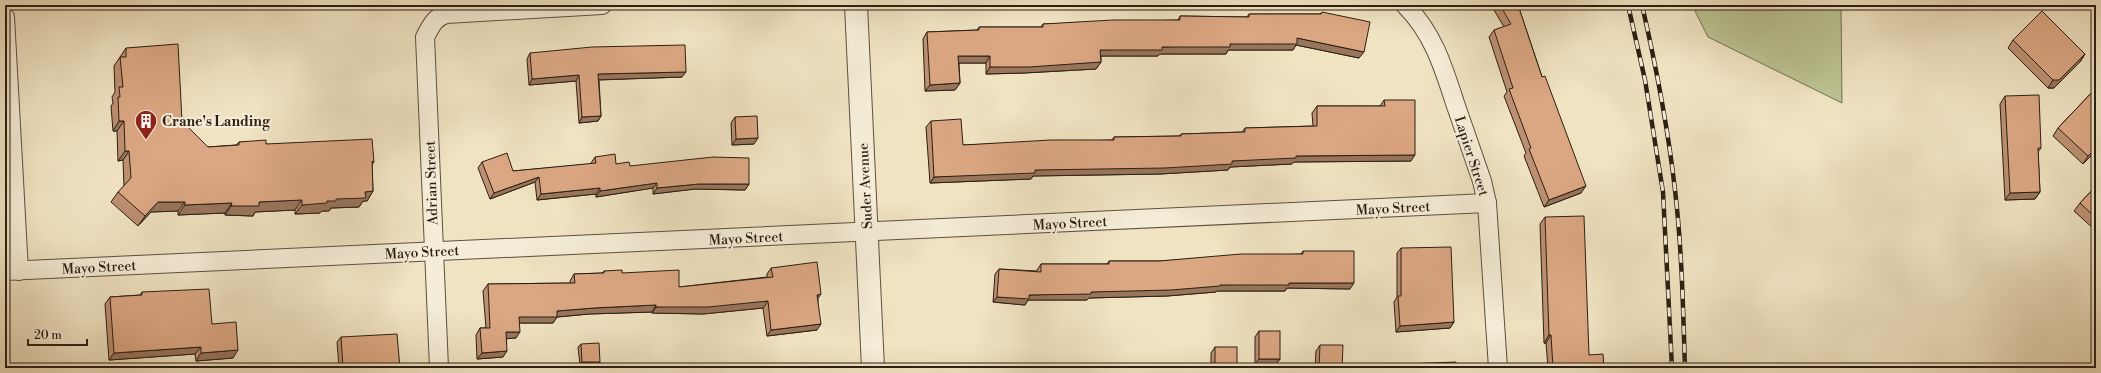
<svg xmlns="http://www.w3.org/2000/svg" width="2101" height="373" font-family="'Libre Bodoni',serif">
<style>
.green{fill:#bbc392;stroke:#737153}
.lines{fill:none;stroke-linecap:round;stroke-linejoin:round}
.minor-casing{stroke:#5c5040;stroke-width:20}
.tertiary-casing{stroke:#5c5040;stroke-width:24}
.minor{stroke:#f5edd7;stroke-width:18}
.tertiary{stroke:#f5edd7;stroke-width:22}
.rail-casing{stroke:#2b1f14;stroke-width:4.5}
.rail{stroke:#f5edd7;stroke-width:3;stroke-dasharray:9;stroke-linecap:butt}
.wall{fill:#bc9071;stroke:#2b1f14}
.shaded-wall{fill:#99755c;stroke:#2b1f14}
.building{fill:#dba783;stroke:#2b1f14}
.labels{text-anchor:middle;stroke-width:4;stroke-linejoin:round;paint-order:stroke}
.poi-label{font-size:14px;font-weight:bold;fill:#2b1f14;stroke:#f5edd7;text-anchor:start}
.street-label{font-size:14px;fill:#2b1f14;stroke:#f5edd7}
</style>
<rect width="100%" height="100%" fill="#f0e3c2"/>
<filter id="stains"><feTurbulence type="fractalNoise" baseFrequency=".005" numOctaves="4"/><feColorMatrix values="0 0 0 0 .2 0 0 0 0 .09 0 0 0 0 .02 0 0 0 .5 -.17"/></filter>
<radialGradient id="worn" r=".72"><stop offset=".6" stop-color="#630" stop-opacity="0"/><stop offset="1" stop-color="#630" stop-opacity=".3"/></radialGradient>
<polygon class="green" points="1692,5 1841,5 1842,103 1708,37"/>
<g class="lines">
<g class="minor-casing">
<g id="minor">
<path d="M1405,5C1433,33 1443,66 1455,103C1464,129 1473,155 1482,181L1487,203L1498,368"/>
<polyline points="5,17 19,271"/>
<polyline points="5,271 1487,203"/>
<path d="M439,368L425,37C431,26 434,18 446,14L602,5"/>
</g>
</g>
<g class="tertiary-casing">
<polyline id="tertiary" points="856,5 873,368"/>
</g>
<use href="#minor" class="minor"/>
<use href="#tertiary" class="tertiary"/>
<g class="rail-casing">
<g id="rail">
<polyline points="1628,5 1645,80 1663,192 1672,368"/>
<path d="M1642,5C1656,66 1668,128 1675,190C1682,249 1683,309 1685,368"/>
</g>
</g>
<use href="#rail" class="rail"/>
</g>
<g class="wall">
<polygon points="1491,5 1518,5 1581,193 1544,207 1524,156 1526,153 1504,96 1507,92 1489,37 1494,30 1504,27"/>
<polygon points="1322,12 1359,58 1296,45 1293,50 1228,50 1226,54 1160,54 1158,56 1101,56 1101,62 1096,69 1024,73 986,74 986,63 959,63 960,83 955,90 925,91 923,39 927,32 977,30 979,27 1041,27 1043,24 1178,20 1180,16 1247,17 1249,14 1320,14"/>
<polygon points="2013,40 2085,54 2080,62 2054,88 2048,88 2008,48"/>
<polygon points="126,48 182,121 208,147 236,145 239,142 266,144 374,162 372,165 373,191 367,201 363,201 359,207 331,208 329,211 322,211 320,213 295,214 295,210 255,212 253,216 225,215 225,213 178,215 178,211 151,212 138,226 111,202 118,192 124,186 123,160 118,161 117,131 113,131 111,106 113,103 112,97 115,92 114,66"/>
<polygon points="530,53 682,77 599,80 601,116 598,121 579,123 576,81 529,85 527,59"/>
<polygon points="2096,88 2096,151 2083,164 2053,136 2058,128"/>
<polygon points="2005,96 2041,148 2038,152 2040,192 2035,199 2005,200 2000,104"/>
<polygon points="1384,100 1411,161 1294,162 1292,164 1230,167 1228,170 1160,174 1033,176 1031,179 930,183 926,127 931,121 963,145 1112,140 1114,137 1179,136 1181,134 1242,132 1245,128 1313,126 1312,113 1317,106 1380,106"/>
<polygon points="735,117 754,144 732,145 731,123"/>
<polygon points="595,157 616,164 749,184 745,190 695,189 653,194 653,188 596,197 596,194 537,200 535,182 490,199 478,168 482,162 513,171 591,164 591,163"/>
<polygon points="2096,186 2096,231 2074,211 2080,203"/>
<polygon points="1545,217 1589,355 1604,368 1548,368 1546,343 1544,343 1540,224"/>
<polygon points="1401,248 1454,322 1450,328 1396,332 1394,302 1397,297 1397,253"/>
<polygon points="1303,251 1350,289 1287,288 1285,291 1217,291 1216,292 1167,296 1089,298 1087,300 1028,300 1025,305 993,302 995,274 999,269 1037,271 1037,270 1041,264 1107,264 1109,261 1159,261 1301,254"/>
<polygon points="771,268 818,299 817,330 767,336 763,308 703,314 652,313 652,312 589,314 557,317 553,323 519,323 516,338 507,338 503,357 477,359 476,335 480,328 486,328 483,291 488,284 570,283 570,281 574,274 602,273 604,271 622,273 679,287 767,277 767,274"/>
<polygon points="142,292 212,324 233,358 196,361 195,354 109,360 105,304 110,297 140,295"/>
<polygon points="1259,331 1280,359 1276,364 1255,364 1255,337"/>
<polygon points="341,337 400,368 339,368 337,342"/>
<polygon points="581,344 600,362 598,365 580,365 578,347"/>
<polygon points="1320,345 1342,368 1315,368 1316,351"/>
<polygon points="1215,347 1237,368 1211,368 1211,353"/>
<polygon points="1405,364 1456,368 1402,368"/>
</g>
<g class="shaded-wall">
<polygon points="1297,38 1364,52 1359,58 1296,45 1293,50 1228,50 1226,54 1160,54 1158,56 1096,56 1100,50 1230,44"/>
<polygon points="2085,54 2080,62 2054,88 2048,88 2053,80"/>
<polygon points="958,56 990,56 986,63 954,63"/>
<polygon points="1101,62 1096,69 1024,73 986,74 990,67"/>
<polygon points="686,72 682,77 594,80 598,74"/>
<polygon points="579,75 576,81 529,85 532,79"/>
<polygon points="960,83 955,90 925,91 930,85"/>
<polygon points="601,116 598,121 579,123 582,117"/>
<polygon points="119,121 124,121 117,131 113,131"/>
<polygon points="758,138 754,144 732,145 736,139"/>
<polygon points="2096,148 2096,151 2083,164 2088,156"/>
<polygon points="125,151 129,151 123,160 118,161"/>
<polygon points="1415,155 1411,161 1294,162 1292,164 1230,167 1228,170 1160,174 1033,176 1031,179 930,183 934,177 1035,170 1232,161 1296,156"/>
<polygon points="539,177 535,182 490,199 494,193"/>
<polygon points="657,183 653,188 596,197 600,191"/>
<polygon points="699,184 749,184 745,190 695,189 653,194 657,188"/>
<polygon points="1586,186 1581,193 1544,207 1549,200"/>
<polygon points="600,188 596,194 537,200 541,194"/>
<polygon points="373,191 367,201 363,201 359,207 331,208 329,211 322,211 320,213 295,214 302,205 327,201 365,192"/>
<polygon points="2040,192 2035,199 2005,200 2010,193"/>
<polygon points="302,200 295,210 255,212 253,216 225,215 231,206 259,202"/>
<polygon points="158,202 185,202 178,211 151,212 138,226 145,216"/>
<polygon points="232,203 225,213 178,215 185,205"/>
<polygon points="1289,283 1354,283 1350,289 1287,288 1285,291 1217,291 1216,292 1167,296 1089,298 1087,300 1028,300 1025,305 993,302 997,297 1220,285"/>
<polygon points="821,294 817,300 817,295"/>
<polygon points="768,301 763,308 703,314 652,313 656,307"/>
<polygon points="656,305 652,312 589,314 557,317 553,323 515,323 519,317 557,311 594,308"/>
<polygon points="1454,322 1450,328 1396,332 1400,326"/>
<polygon points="821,324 817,330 767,336 771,330"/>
<polygon points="506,332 520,332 516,338 502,339"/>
<polygon points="1549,335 1551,335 1546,343 1544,343"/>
<polygon points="201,347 195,354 109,360 114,353"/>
<polygon points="238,350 233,358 196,361 201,353"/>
<polygon points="507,351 503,357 477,359 482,353"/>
<polygon points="1259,359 1280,359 1276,364 1255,364"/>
<polygon points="582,362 600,362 598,365 580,365"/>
<polygon points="370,366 368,368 342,368 343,367"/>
</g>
<g class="building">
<polygon points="1500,5 1518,5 1542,77 1545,76 1586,186 1549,200 1529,149 1531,148 1509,89 1513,88 1494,30 1511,24"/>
<polygon points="2042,11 2085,54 2059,80 2053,80 2013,40"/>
<polygon points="1322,12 1370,22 1364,52 1297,38 1297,44 1230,44 1230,47 1162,47 1162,50 1100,50 1101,62 1029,67 990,67 990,56 958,56 960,83 930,85 927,32 979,30 979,27 1043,27 1043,24 1113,20 1180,20 1180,16 1249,17 1249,14 1321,14"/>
<polygon points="178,44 182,121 208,147 239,145 239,142 266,140 266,144 372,139 374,162 372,161 373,191 365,192 366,198 336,199 336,201 327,201 327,203 302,205 302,200 259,202 259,206 231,206 232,203 185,205 185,202 158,202 145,216 118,192 131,178 129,151 125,151 124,121 119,121 118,97 120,97 119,87 123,87 120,57 126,57 126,48"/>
<polygon points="685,45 686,72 598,74 601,116 582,117 579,75 532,79 530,53 592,47"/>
<polygon points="2096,88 2096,148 2088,156 2058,128"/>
<polygon points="2039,95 2041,148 2038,148 2040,192 2010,193 2005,96"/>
<polygon points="1384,100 1415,100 1415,155 1296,156 1296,158 1232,161 1232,164 1165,168 1035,170 1035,173 934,177 931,121 961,119 963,145 1051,140 1114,140 1114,137 1181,136 1181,134 1245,132 1245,128 1317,126 1317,106 1385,106"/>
<polygon points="757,116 758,138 736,139 735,117"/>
<polygon points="507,153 513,171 596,163 595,157 615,154 616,164 629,162 630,166 713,157 749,158 749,184 699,184 657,188 657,183 600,191 600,188 541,194 539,177 494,193 482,162"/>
<polygon points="2096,186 2096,218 2080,203"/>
<polygon points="1584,216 1589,355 1603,354 1604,368 1553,368 1551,335 1549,335 1545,217"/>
<polygon points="1451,247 1454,322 1400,326 1398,296 1401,296 1401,248"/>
<polygon points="1303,251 1354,251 1354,283 1289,283 1289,285 1220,285 1220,286 1171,290 1091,292 1091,294 1029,295 1029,299 997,297 999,269 1041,272 1041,264 1109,264 1109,261 1159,261 1241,254 1303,254"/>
<polygon points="817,262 821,294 817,295 821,324 771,330 768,301 708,307 656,307 656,305 594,308 557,311 557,317 519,317 520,332 506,332 507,351 482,353 480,328 490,328 488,284 575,283 574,274 604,273 604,271 622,270 622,273 679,270 679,287 773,277 771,268"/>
<polygon points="209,289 212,324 236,322 238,350 201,353 201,347 114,353 110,297 142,295 142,292"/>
<rect x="1259" y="331" width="21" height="28"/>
<polygon points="397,334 400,368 370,368 370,366 343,367 341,337"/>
<polygon points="599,343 600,362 582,362 581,344"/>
<polygon points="1320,345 1343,345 1342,368 1319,368"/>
<rect x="1215" y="347" width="22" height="21"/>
<polygon points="1456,362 1456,368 1405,368 1405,364"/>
</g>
<defs>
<g id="building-pin" transform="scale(1.15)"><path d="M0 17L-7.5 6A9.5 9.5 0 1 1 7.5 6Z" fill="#8f2418" stroke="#f5edd7"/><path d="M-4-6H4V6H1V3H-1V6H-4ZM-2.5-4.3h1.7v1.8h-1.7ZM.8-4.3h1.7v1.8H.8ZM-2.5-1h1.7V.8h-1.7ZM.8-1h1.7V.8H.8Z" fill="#fff"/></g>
</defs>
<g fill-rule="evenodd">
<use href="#building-pin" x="146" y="121"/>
</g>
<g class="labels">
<g class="poi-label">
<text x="162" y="126">Crane's Landing</text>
</g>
<g class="street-label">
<text transform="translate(1472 156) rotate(72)" y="5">Lapier Street</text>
<text transform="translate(431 183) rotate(-92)" y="5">Adrian Street</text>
<text transform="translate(865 186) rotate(-93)" y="5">Suder Avenue</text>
<text transform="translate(1393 208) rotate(-3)" y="5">Mayo Street</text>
<text transform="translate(1070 223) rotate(-3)" y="5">Mayo Street</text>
<text transform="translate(746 238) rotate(-3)" y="5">Mayo Street</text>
<text transform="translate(422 252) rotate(-3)" y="5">Mayo Street</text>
<text transform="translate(99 267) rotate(-3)" y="5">Mayo Street</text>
</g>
</g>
<rect width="2101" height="373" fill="none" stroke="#f0e3c2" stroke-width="20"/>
<rect x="6" y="6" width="2089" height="361" fill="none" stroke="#2b1f14" stroke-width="2"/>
<rect x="10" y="10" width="2081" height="353" fill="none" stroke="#2b1f14"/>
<path d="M28 339v6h59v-6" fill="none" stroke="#2b1f14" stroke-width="2"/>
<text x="34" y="339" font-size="12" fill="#2b1f14" stroke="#f5edd7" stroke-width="3" paint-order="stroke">20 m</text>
<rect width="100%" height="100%" filter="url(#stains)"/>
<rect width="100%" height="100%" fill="url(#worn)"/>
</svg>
